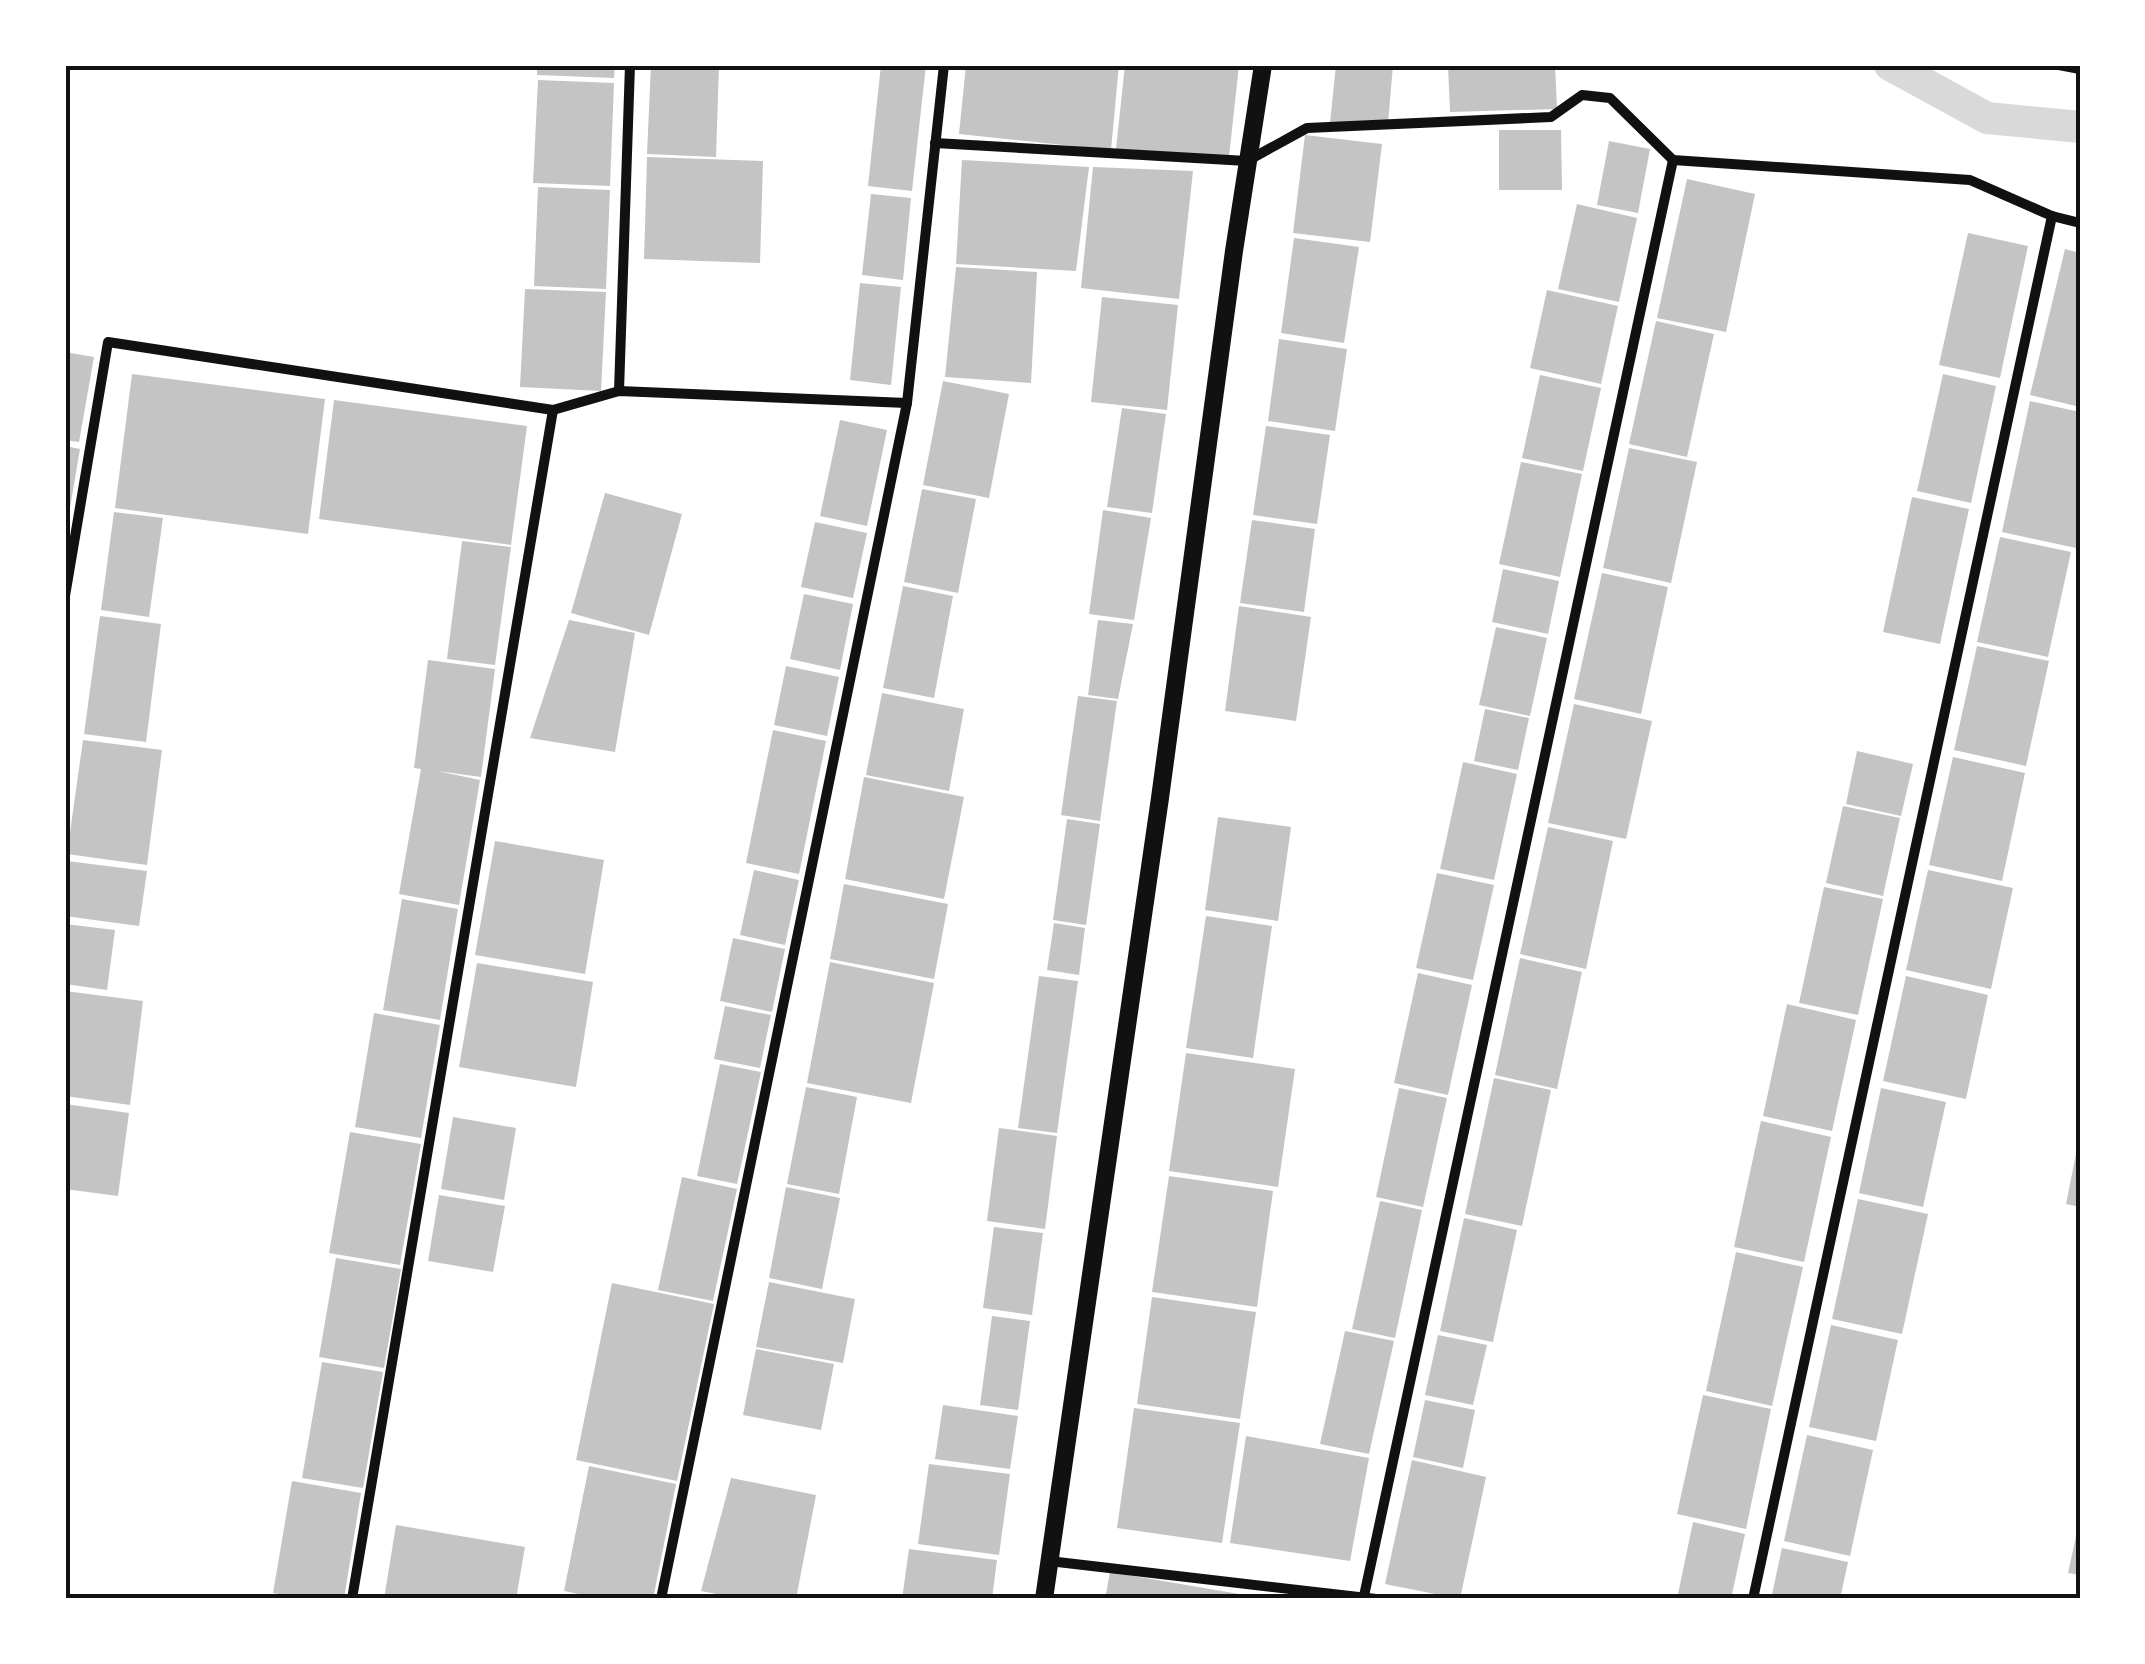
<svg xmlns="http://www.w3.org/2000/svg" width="2145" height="1664" font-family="Montserrat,sans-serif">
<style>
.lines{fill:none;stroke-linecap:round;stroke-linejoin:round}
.canal{stroke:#d9d9d9;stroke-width:32}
.building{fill:#c4c4c4}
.minor{stroke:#111;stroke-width:10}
.secondary{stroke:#111;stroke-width:18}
.neatline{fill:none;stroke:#111;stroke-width:4}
</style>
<rect width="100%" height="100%" fill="#fff"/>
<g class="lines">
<polyline class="canal" points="1890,65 1987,118 2080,127"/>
</g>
<g class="building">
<polygon points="537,65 615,65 614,78 537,75"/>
<polygon points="651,65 719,65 716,157 647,154"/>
<polygon points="881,65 926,65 912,191 868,186"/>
<polygon points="966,65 1119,65 1111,150 959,134"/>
<polygon points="1125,65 1239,65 1229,157 1116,149"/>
<polygon points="1336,65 1393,65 1388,123 1330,123"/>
<polygon points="1448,65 1555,65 1557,109 1450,112"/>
<polygon points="538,80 614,83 610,186 533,183"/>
<polygon points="1499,130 1561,130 1562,190 1499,190"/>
<polygon points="1305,135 1382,144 1370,242 1293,233"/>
<polygon points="1609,141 1650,149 1638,213 1597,205"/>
<polygon points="647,157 763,161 760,263 644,259"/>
<polygon points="962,160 1089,167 1076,271 956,264"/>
<polygon points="1093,167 1193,171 1179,299 1081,288"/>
<polygon points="1687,179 1755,194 1726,332 1657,318"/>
<polygon points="538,187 610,190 606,289 534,286"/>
<polygon points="871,194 911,198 903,280 862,275"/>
<polygon points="1577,204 1637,218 1619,302 1558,289"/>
<polygon points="1968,233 2028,246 2000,378 1939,365"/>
<polygon points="1294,238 1359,247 1344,343 1281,333"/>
<polygon points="2065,249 2080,253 2080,407 2030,395"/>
<polygon points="956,267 1037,272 1031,383 945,377"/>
<polygon points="860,283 901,287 891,385 850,380"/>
<polygon points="525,289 606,292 601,391 520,387"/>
<polygon points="1547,290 1618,306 1601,384 1530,368"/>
<polygon points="1102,297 1178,305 1167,410 1091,402"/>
<polygon points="1656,321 1714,334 1687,457 1629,444"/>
<polygon points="1279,339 1347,349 1335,431 1268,421"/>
<polygon points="65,352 94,357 79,442 65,440"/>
<polygon points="132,374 325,399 308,534 115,508"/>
<polygon points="1943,374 1996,386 1971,503 1917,491"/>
<polygon points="1540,375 1601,388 1583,471 1522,458"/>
<polygon points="943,381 1009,394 989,498 923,485"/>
<polygon points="334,400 527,426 511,545 319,519"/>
<polygon points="2030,401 2080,412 2080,530 2076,548 2002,532"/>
<polygon points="1122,408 1166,414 1152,513 1107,507"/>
<polygon points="840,420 887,430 867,526 820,516"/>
<polygon points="1266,426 1330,435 1317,524 1253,515"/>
<polygon points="65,446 80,449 67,526 65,526"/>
<polygon points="1629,448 1697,462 1671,583 1603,568"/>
<polygon points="1521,462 1582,474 1560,577 1499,564"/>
<polygon points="922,489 976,499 958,593 904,582"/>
<polygon points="605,493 682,514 649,635 571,613"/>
<polygon points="1912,497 1969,509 1940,644 1883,632"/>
<polygon points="1103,510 1151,518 1134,620 1089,614"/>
<polygon points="114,512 163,518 149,617 101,610"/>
<polygon points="1252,520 1315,529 1304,612 1240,603"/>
<polygon points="815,522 867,533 853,598 801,587"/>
<polygon points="2000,537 2071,552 2048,657 1977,642"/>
<polygon points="462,541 511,547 495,665 447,659"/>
<polygon points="1503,569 1559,581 1548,634 1492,622"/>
<polygon points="1602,573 1668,587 1641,714 1574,699"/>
<polygon points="903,586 953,596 934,698 883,688"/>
<polygon points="804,594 853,604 840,670 790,659"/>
<polygon points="1239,606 1311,617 1296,721 1225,711"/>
<polygon points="100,616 161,624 146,742 84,734"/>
<polygon points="569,620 635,633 615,752 530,738"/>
<polygon points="1098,620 1133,624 1118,699 1088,695"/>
<polygon points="1496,627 1547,638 1530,716 1479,705"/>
<polygon points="1977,646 2049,661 2026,766 1954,750"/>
<polygon points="428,660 495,669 481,777 437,771 480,780 459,905 399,894 421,769 414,768"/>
<polygon points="786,666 839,677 827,736 774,725"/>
<polygon points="882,693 964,709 949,791 866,775"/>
<polygon points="1078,696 1117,701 1100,821 1061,815"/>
<polygon points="1574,704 1652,721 1626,839 1548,823"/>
<polygon points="1485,709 1529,718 1518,770 1474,761"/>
<polygon points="773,730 826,741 799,874 746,863"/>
<polygon points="83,740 162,750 147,865 67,854"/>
<polygon points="1857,751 1913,764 1901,816 1846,804"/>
<polygon points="1953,757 2025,773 2002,881 1929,865"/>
<polygon points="1463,762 1517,774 1494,880 1440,869"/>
<polygon points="864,777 964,797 944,899 845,879"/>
<polygon points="1843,806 1900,818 1883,896 1826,883"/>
<polygon points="1218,817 1291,827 1278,921 1205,910"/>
<polygon points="1067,819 1100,824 1086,925 1053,920"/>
<polygon points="1548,827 1613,841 1586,969 1520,954"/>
<polygon points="495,841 604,860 585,974 475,955"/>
<polygon points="67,861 147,871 139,926 65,916"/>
<polygon points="754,870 799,880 785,945 740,935"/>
<polygon points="1928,870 2013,888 1991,989 1906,970"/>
<polygon points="1437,873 1494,885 1473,980 1416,968"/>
<polygon points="844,884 948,904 934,979 830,959"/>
<polygon points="1824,887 1883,899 1858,1015 1799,1003"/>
<polygon points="402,899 458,909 440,1020 383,1010"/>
<polygon points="1206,916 1272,926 1253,1058 1186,1048"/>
<polygon points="1054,923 1085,928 1079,975 1047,970"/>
<polygon points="65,924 115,930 107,990 65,984"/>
<polygon points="733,938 785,949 772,1012 720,1001"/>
<polygon points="1520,958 1582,972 1557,1089 1495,1075"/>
<polygon points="830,962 934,983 911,1103 807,1083"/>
<polygon points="477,963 593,982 576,1087 459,1067"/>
<polygon points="1418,973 1472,985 1448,1095 1394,1083"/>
<polygon points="1039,976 1078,981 1057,1133 1018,1128"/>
<polygon points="1906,976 1988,995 1966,1099 1883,1081"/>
<polygon points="65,991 143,1001 130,1105 65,1096"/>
<polygon points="1787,1004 1856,1020 1832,1131 1763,1116"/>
<polygon points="725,1006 771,1015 760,1068 714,1059"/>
<polygon points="374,1013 440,1025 421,1138 355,1127"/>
<polygon points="1186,1053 1295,1069 1278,1187 1169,1171"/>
<polygon points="720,1064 761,1072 737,1184 697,1176"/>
<polygon points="1494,1078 1551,1090 1522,1226 1465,1214"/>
<polygon points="806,1087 857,1097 839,1194 787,1184"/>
<polygon points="1399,1088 1447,1098 1423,1207 1376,1197"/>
<polygon points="1881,1088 1946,1102 1923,1207 1859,1193"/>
<polygon points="65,1104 129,1113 118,1196 65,1189"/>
<polygon points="453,1117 516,1128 504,1200 441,1189"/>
<polygon points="1761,1121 1831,1137 1804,1262 1734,1247"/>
<polygon points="999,1128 1057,1136 1045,1229 987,1221"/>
<polygon points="350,1132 421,1144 400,1265 329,1253"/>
<polygon points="2076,1154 2080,1155 2080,1207 2066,1204"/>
<polygon points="1169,1176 1273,1191 1257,1307 1152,1292"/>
<polygon points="682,1177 737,1189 713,1301 658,1290"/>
<polygon points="786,1187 840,1198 822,1289 769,1278"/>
<polygon points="439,1195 505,1206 493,1272 428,1261"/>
<polygon points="1858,1199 1928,1214 1902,1334 1832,1319"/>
<polygon points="1380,1201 1422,1210 1395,1338 1352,1329"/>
<polygon points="1464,1218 1517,1230 1493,1342 1440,1331"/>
<polygon points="994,1227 1043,1233 1032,1315 983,1308"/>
<polygon points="1736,1252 1803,1267 1772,1406 1706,1391"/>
<polygon points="336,1258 401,1269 384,1368 319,1357"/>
<polygon points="769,1282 855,1299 843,1363 756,1347"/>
<polygon points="612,1283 714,1304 677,1481 576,1460"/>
<polygon points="1152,1297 1256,1312 1240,1419 1137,1404"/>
<polygon points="992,1316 1030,1321 1018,1410 980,1405"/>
<polygon points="1831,1325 1898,1340 1876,1441 1809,1427"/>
<polygon points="1345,1331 1394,1341 1369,1454 1320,1444"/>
<polygon points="1438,1335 1487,1345 1473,1405 1425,1395"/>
<polygon points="756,1349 834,1364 821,1430 743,1415"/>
<polygon points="322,1362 383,1372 363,1488 302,1478"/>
<polygon points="1703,1395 1771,1409 1746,1529 1677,1514"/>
<polygon points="1425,1400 1475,1410 1463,1468 1413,1457"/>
<polygon points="943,1405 1018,1416 1010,1469 935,1459"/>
<polygon points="1134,1408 1240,1423 1222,1543 1117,1528"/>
<polygon points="1807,1435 1873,1450 1850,1556 1784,1541"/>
<polygon points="1246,1436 1369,1458 1350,1561 1230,1543"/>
<polygon points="1412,1460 1486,1477 1460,1599 1385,1584"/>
<polygon points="929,1464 1010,1474 999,1555 918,1544"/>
<polygon points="589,1466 676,1484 653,1599 602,1599 564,1591"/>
<polygon points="731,1478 816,1495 796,1599 742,1599 701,1591"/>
<polygon points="292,1481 361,1493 344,1599 309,1599 273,1593"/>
<polygon points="1693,1522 1745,1534 1731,1599 1677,1599"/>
<polygon points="396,1525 525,1547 516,1599 384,1599"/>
<polygon points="2078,1527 2080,1527 2080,1575 2068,1573"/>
<polygon points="1782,1548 1848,1562 1840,1599 1771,1599"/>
<polygon points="909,1549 997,1560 992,1599 902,1599"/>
<polygon points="1110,1572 1257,1597 1257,1599 1105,1599"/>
</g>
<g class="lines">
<g class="minor">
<polyline points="2059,65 2080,69"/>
<polyline points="935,143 1247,161 1307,128 1551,117 1582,95 1610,98 1673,160 1970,180 2052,216 2080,223"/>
<polyline points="619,391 630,65"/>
<polyline points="65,596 108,342 553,410 619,391 907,403"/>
<polyline points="1049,1561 1376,1599"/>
<polyline points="1364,1596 1673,160"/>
<polyline points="352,1599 553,410"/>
<polyline points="661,1599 907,403 944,65"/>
<polyline points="1753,1599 2052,216"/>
</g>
<polyline class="secondary" points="1044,1599 1160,798 1234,251 1263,65"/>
</g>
<rect width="2145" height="1664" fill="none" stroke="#ffffff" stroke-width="135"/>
<rect x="68" y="68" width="2010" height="1528" class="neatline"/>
</svg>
